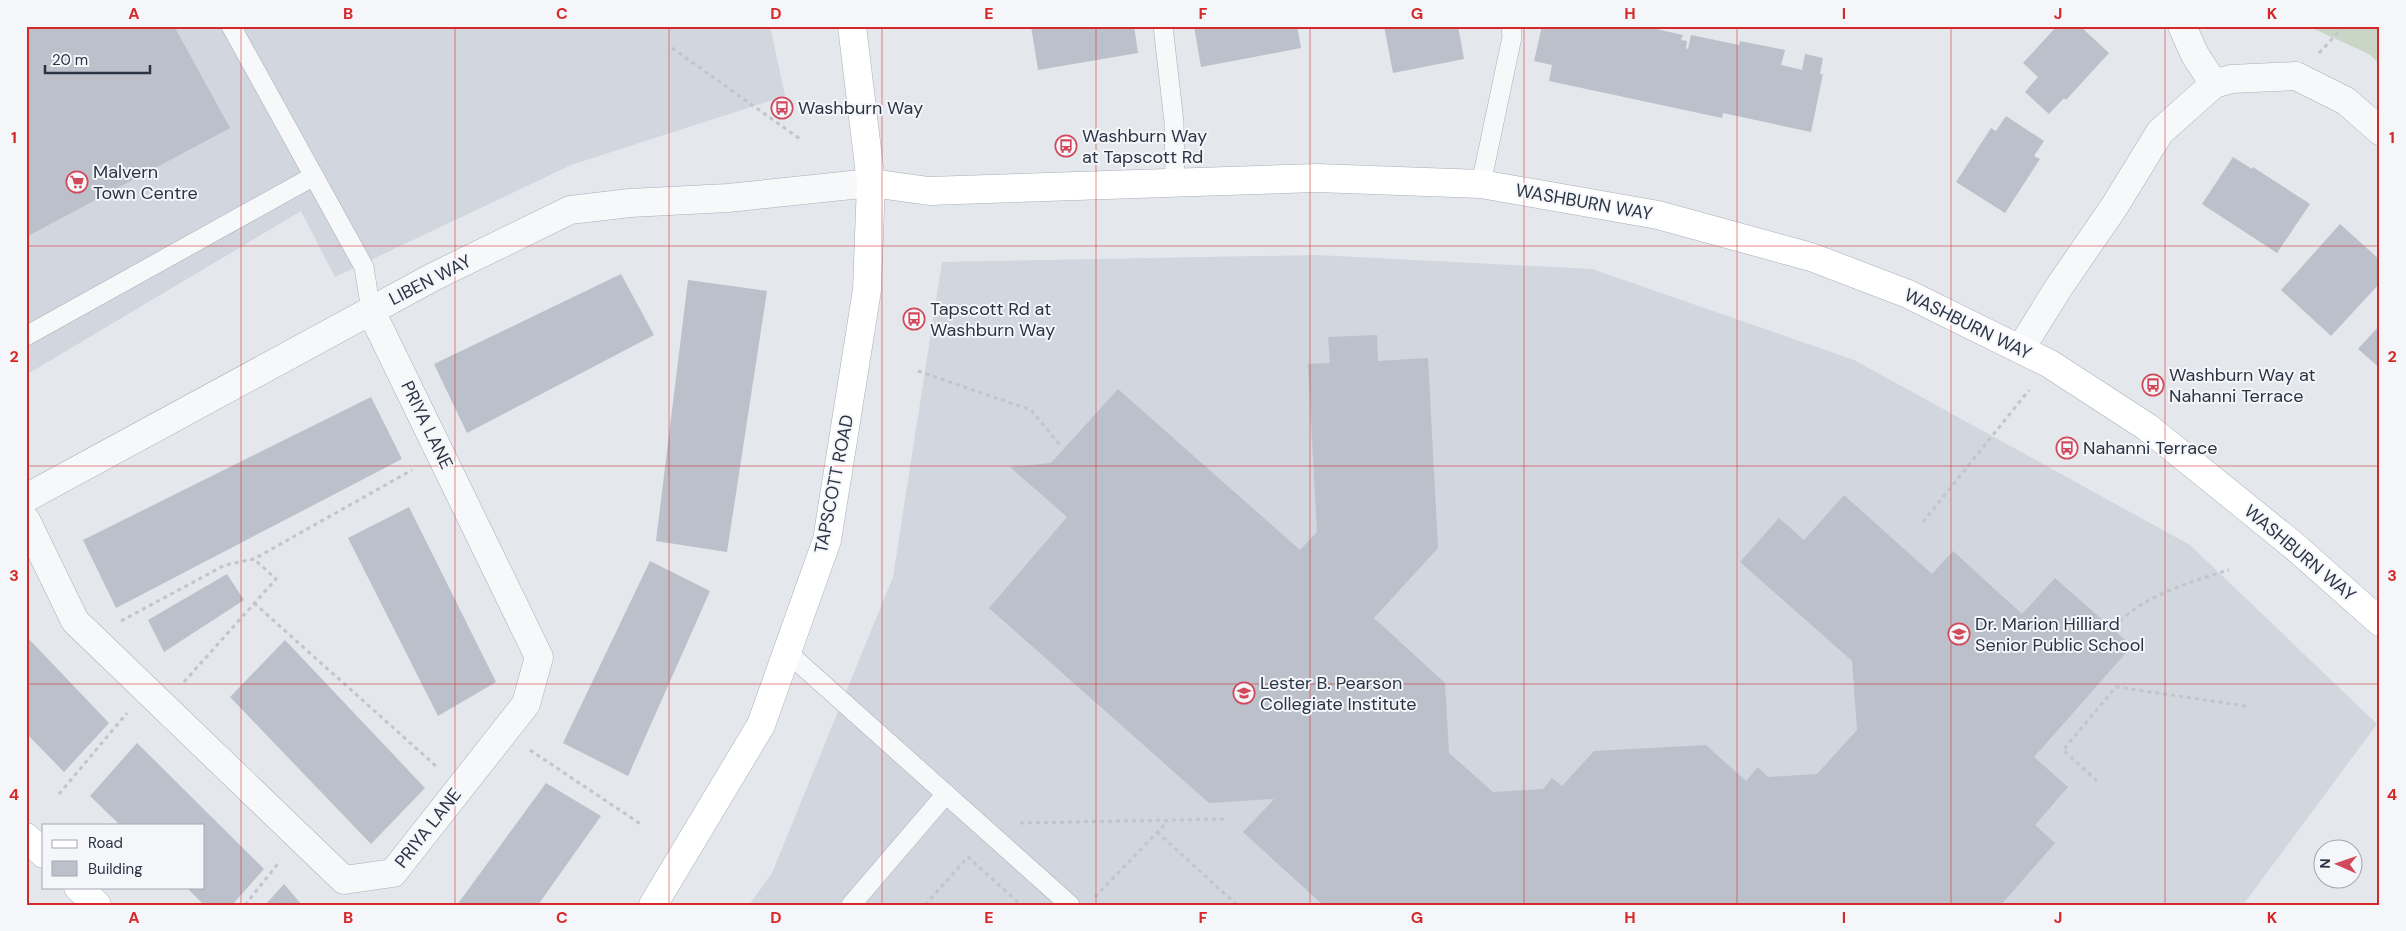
<svg xmlns="http://www.w3.org/2000/svg" width="2406" height="931" font-family="'DM Sans',sans-serif">
<style>
.built{fill:#d2d6de}
.green{fill:#c9d6c5}
.building{fill:#bbc0ca}
.lines{fill:none;stroke-linecap:round;stroke-linejoin:round}
.lane-casing{stroke:#a9aeb7;stroke-width:20}
.street-casing{stroke:#a9aeb7;stroke-width:29}
.secondary-casing{stroke:#a9aeb7;stroke-width:29}
.path{stroke:#c2c5cb;stroke-width:3;stroke-dasharray:4 4;stroke-linecap:butt}
.lane{stroke:#f7f8fa;stroke-width:19}
.street{stroke:#f7f8fa;stroke-width:28}
.secondary{stroke:#fff;stroke-width:28}
.grid{fill:none;stroke:#d62828;stroke-width:1;stroke-opacity:0.55}
.labels{text-anchor:middle;stroke-width:4;stroke-linejoin:round;paint-order:stroke}
.poi-label{font-size:18px;fill:#2b3445;stroke:#f4f6f9;text-anchor:start}
.street-label{font-size:18px;fill:#2b3445;stroke:#f4f6f9}
.neatline{fill:none;stroke:#d62828;stroke-width:2}
.grid-label{font-size:16px;text-anchor:middle;font-weight:bold;fill:#d62828}
</style>
<rect width="100%" height="100%" fill="#e4e7ec"/>
<g class="built">
<polygon points="26,26 770,26 785,96 571,165 335,277 301,211 26,375"/>
<polygon points="1317,255 1592,269 1854,360 2190,545 2377,724 2243,905 749,905 772,873 893,577 942,262"/>
</g>
<polygon class="green" points="2316,26 2380,26 2380,64 2369,54 2314,29"/>
<g class="building">
<polygon points="26,26 174,26 230,128 26,237"/>
<polygon points="1031,26 1134,26 1138,53 1038,70"/>
<polygon points="1194,26 1297,26 1301,48 1201,67"/>
<polygon points="1384,26 1458,26 1464,59 1393,73"/>
<polygon points="1542,26 1643,26 1683,35 1681,40 1687,41 1686,48 1688,49 1691,35 1739,45 1740,41 1785,50 1781,65 1802,70 1805,54 1823,58 1820,74 1823,74 1811,132 1723,113 1722,118 1549,81 1552,65 1534,61"/>
<polygon points="2057,26 2080,26 2109,53 2066,100 2064,98 2049,114 2025,92 2038,77 2023,63"/>
<polygon points="2006,116 2044,141 2034,156 2040,159 2005,213 1956,182 1991,128 1996,131"/>
<polygon points="2233,157 2252,169 2253,167 2310,204 2277,253 2202,204"/>
<polygon points="2340,224 2380,260 2380,283 2331,336 2281,290"/>
<polygon points="621,274 654,335 467,433 434,364"/>
<polygon points="688,280 767,291 727,552 656,541"/>
<polygon points="2380,325 2380,368 2358,349"/>
<polygon points="1377,335 1378,361 1428,358 1438,548 1374,618 1445,683 1449,753 1493,792 1543,789 1552,778 1562,786 1594,751 1706,745 1746,781 1758,767 1768,777 1817,774 1857,730 1852,661 1740,562 1779,518 1804,540 1844,495 1932,574 1953,551 2022,614 2055,578 2132,646 2034,757 2068,787 2035,825 2055,843 2001,905 1323,905 1243,832 1274,799 1209,803 989,608 1067,517 1010,467 1051,463 1118,389 1300,550 1317,532 1308,364 1330,363 1328,337"/>
<polygon points="371,397 402,459 116,608 83,540"/>
<polygon points="409,507 496,682 438,716 348,538"/>
<polygon points="650,561 710,591 628,776 563,743"/>
<polygon points="227,574 244,600 164,652 148,620"/>
<polygon points="26,636 109,723 64,772 26,733"/>
<polygon points="285,640 425,788 371,844 230,697"/>
<polygon points="137,743 264,869 232,905 204,905 186,887 204,887 204,825 120,825 90,796"/>
<polygon points="546,783 601,816 538,905 457,905"/>
<polygon points="284,884 302,905 265,905"/>
</g>
<g class="lines">
<g class="lane-casing">
<g id="lane">
<polyline points="231,26 364,267 371,311"/>
<polyline points="1163,26 1174,122 1175,181"/>
<polyline points="1481,184 1512,37 1511,26"/>
<polyline points="26,336 314,176"/>
<polyline points="787,652 1070,905"/>
<polyline points="851,905 946,794"/>
</g>
</g>
<g class="street-casing">
<g id="street">
<polyline points="2182,26 2195,55 2214,84"/>
<polyline points="2021,348 2059,287 2114,207 2160,132 2214,84 2231,79 2296,76 2346,101 2380,131"/>
<polyline points="26,498 433,277 570,210 630,203 728,198 871,183"/>
<polyline points="26,520 75,621 344,880 393,873 526,704 539,657 371,311"/>
</g>
</g>
<g class="secondary-casing">
<g id="secondary">
<polyline points="871,183 929,191 1317,178 1481,184 1658,215 1811,257 1908,294 2050,364 2147,427 2293,545 2380,622"/>
<polyline points="26,837 44,854"/>
<polyline points="78,887 97,905"/>
<polyline points="653,905 761,725 827,540 867,290 871,183 852,26"/>
</g>
</g>
<g class="path">
<polyline points="672,48 800,139"/>
<polyline points="2319,53 2344,26"/>
<polyline points="918,371 1031,410 1060,445"/>
<polyline points="1923,522 2029,390"/>
<polyline points="254,603 436,766"/>
<polyline points="121,621 225,565 254,559 412,470"/>
<path d="M2120,621C2148,594 2193,581 2229,570"/>
<polyline points="184,682 276,579 254,559"/>
<polyline points="530,750 642,825"/>
<polyline points="2097,781 2063,750 2116,687 2246,706"/>
<polyline points="59,794 127,713"/>
<polyline points="1020,823 1226,819"/>
<polyline points="1157,832 1237,905"/>
<polyline points="1095,897 1168,821"/>
<polyline points="245,905 280,861"/>
<polyline points="925,905 968,857 1021,905"/>
</g>
<use href="#lane" class="lane"/>
<use href="#street" class="street"/>
<use href="#secondary" class="secondary"/>
</g>
<path class="grid" d="M241,26V905M455,26V905M669,26V905M882,26V905M1096,26V905M1310,26V905M1524,26V905M1737,26V905M1951,26V905M2165,26V905M26,246H2380M26,466H2380M26,684H2380"/>
<defs>
<g id="bus-ring" transform="scale(1.125)"><circle r="9.5" fill="#f4f6f9" stroke="#d1495b" stroke-width="1.5"/><path d="M-5-6H5V4H4V6H2V4H-2V6H-4V4H-5ZM-3.5-4V0h7V-4ZM-3.5 1.2v1.5H-2V1.2ZM2 1.2v1.5H3.5V1.2Z" fill="#d1495b"/></g>
<g id="supermarket-ring" transform="scale(1.125)"><circle r="9.5" fill="#f4f6f9" stroke="#d1495b" stroke-width="1.5"/><path d="M-6-5.5h2.5l.6 2H6L4.5 2H-2.5L-4.4-4H-6ZM-1.5 3.2a1.3 1.3 0 1 0 .1 0ZM3 3.2a1.3 1.3 0 1 0 .1 0Z" fill="#d1495b"/></g>
<g id="school-ring" transform="scale(1.125)"><circle r="9.5" fill="#f4f6f9" stroke="#d1495b" stroke-width="1.5"/><path d="M0-5L7-2L0 1L-7-2ZM-4 1L0 2.5L4 1V4Q0 6-4 4Z" fill="#d1495b"/></g>
</defs>
<g fill-rule="evenodd">
<use href="#bus-ring" x="782" y="108"/>
<use href="#bus-ring" x="1066" y="146"/>
<use href="#supermarket-ring" x="77" y="182"/>
<use href="#bus-ring" x="914" y="319"/>
<use href="#bus-ring" x="2153" y="385"/>
<use href="#bus-ring" x="2067" y="448"/>
<use href="#school-ring" x="1959" y="634"/>
<use href="#school-ring" x="1244" y="693"/>
</g>
<g class="labels">
<g class="poi-label">
<text x="798" y="114">Washburn Way</text>
<text x="1082" y="142">Washburn Way<tspan x="1082" dy="21">at Tapscott Rd</tspan></text>
<text x="93" y="178">Malvern<tspan x="93" dy="21">Town Centre</tspan></text>
<text x="930" y="315">Tapscott Rd at<tspan x="930" dy="21">Washburn Way</tspan></text>
<text x="2169" y="381">Washburn Way at<tspan x="2169" dy="21">Nahanni Terrace</tspan></text>
<text x="2083" y="454">Nahanni Terrace</text>
<text x="1975" y="630">Dr. Marion Hilliard<tspan x="1975" dy="21">Senior Public School</tspan></text>
<text x="1260" y="689">Lester B. Pearson<tspan x="1260" dy="21">Collegiate Institute</tspan></text>
</g>
<g class="street-label">
<text transform="translate(1584 202) rotate(10)" y="6">WASHBURN WAY</text>
<text transform="translate(430 280) rotate(-27)" y="6">LIBEN WAY</text>
<text transform="translate(1968 324) rotate(26)" y="6">WASHBURN WAY</text>
<text transform="translate(427 425) rotate(64)" y="6">PRIYA LANE</text>
<text transform="translate(834 484) rotate(-79)" y="6">TAPSCOTT ROAD</text>
<text transform="translate(2300 553) rotate(40)" y="6">WASHBURN WAY</text>
<text transform="translate(428 828) rotate(-52)" y="6">PRIYA LANE</text>
</g>
</g>
<rect width="2406" height="931" fill="none" stroke="#f4f6f9" stroke-width="55"/>
<rect x="42" y="824" width="162" height="65" fill="#f4f6f9" stroke="#a4a8b1"/>
<rect x="52" y="840" width="25" height="8" fill="#ffffff" stroke="#a4a8b1"/>
<text x="88" y="848" font-size="15" fill="#2b3445">Road</text>
<rect x="52" y="861" width="25" height="15" fill="#bbc0ca" stroke="#a4a8b1"/>
<text x="88" y="874" font-size="15" fill="#2b3445">Building</text>
<g transform="translate(2338 864) rotate(272)"><circle r="24" fill="#f4f6f9" stroke="#a4a8b1"/>
<path d="M0-4L9 19L0 12L-9 19Z" fill="#d1495b"/>
<text y="-8" font-size="14" font-weight="bold" text-anchor="middle" fill="#2b3445">N</text>
</g>
<path d="M45 65v8h105v-8" fill="none" stroke="#2b3445" stroke-width="2.5"/>
<text x="52" y="65" font-size="15" fill="#2b3445" stroke="#f4f6f9" stroke-width="4" paint-order="stroke">20 m</text>
<rect x="28" y="28" width="2350" height="876" class="neatline"/>
<g class="grid-label">
<text x="134" y="19">A</text>
<text x="348" y="19">B</text>
<text x="562" y="19">C</text>
<text x="776" y="19">D</text>
<text x="989" y="19">E</text>
<text x="1203" y="19">F</text>
<text x="1417" y="19">G</text>
<text x="1630" y="19">H</text>
<text x="1844" y="19">I</text>
<text x="2058" y="19">J</text>
<text x="2272" y="19">K</text>
<text x="14" y="143">1</text>
<text x="2392" y="143">1</text>
<text x="14" y="362">2</text>
<text x="2392" y="362">2</text>
<text x="14" y="581">3</text>
<text x="2392" y="581">3</text>
<text x="14" y="800">4</text>
<text x="2392" y="800">4</text>
<text x="134" y="923">A</text>
<text x="348" y="923">B</text>
<text x="562" y="923">C</text>
<text x="776" y="923">D</text>
<text x="989" y="923">E</text>
<text x="1203" y="923">F</text>
<text x="1417" y="923">G</text>
<text x="1630" y="923">H</text>
<text x="1844" y="923">I</text>
<text x="2058" y="923">J</text>
<text x="2272" y="923">K</text>
</g>
</svg>
